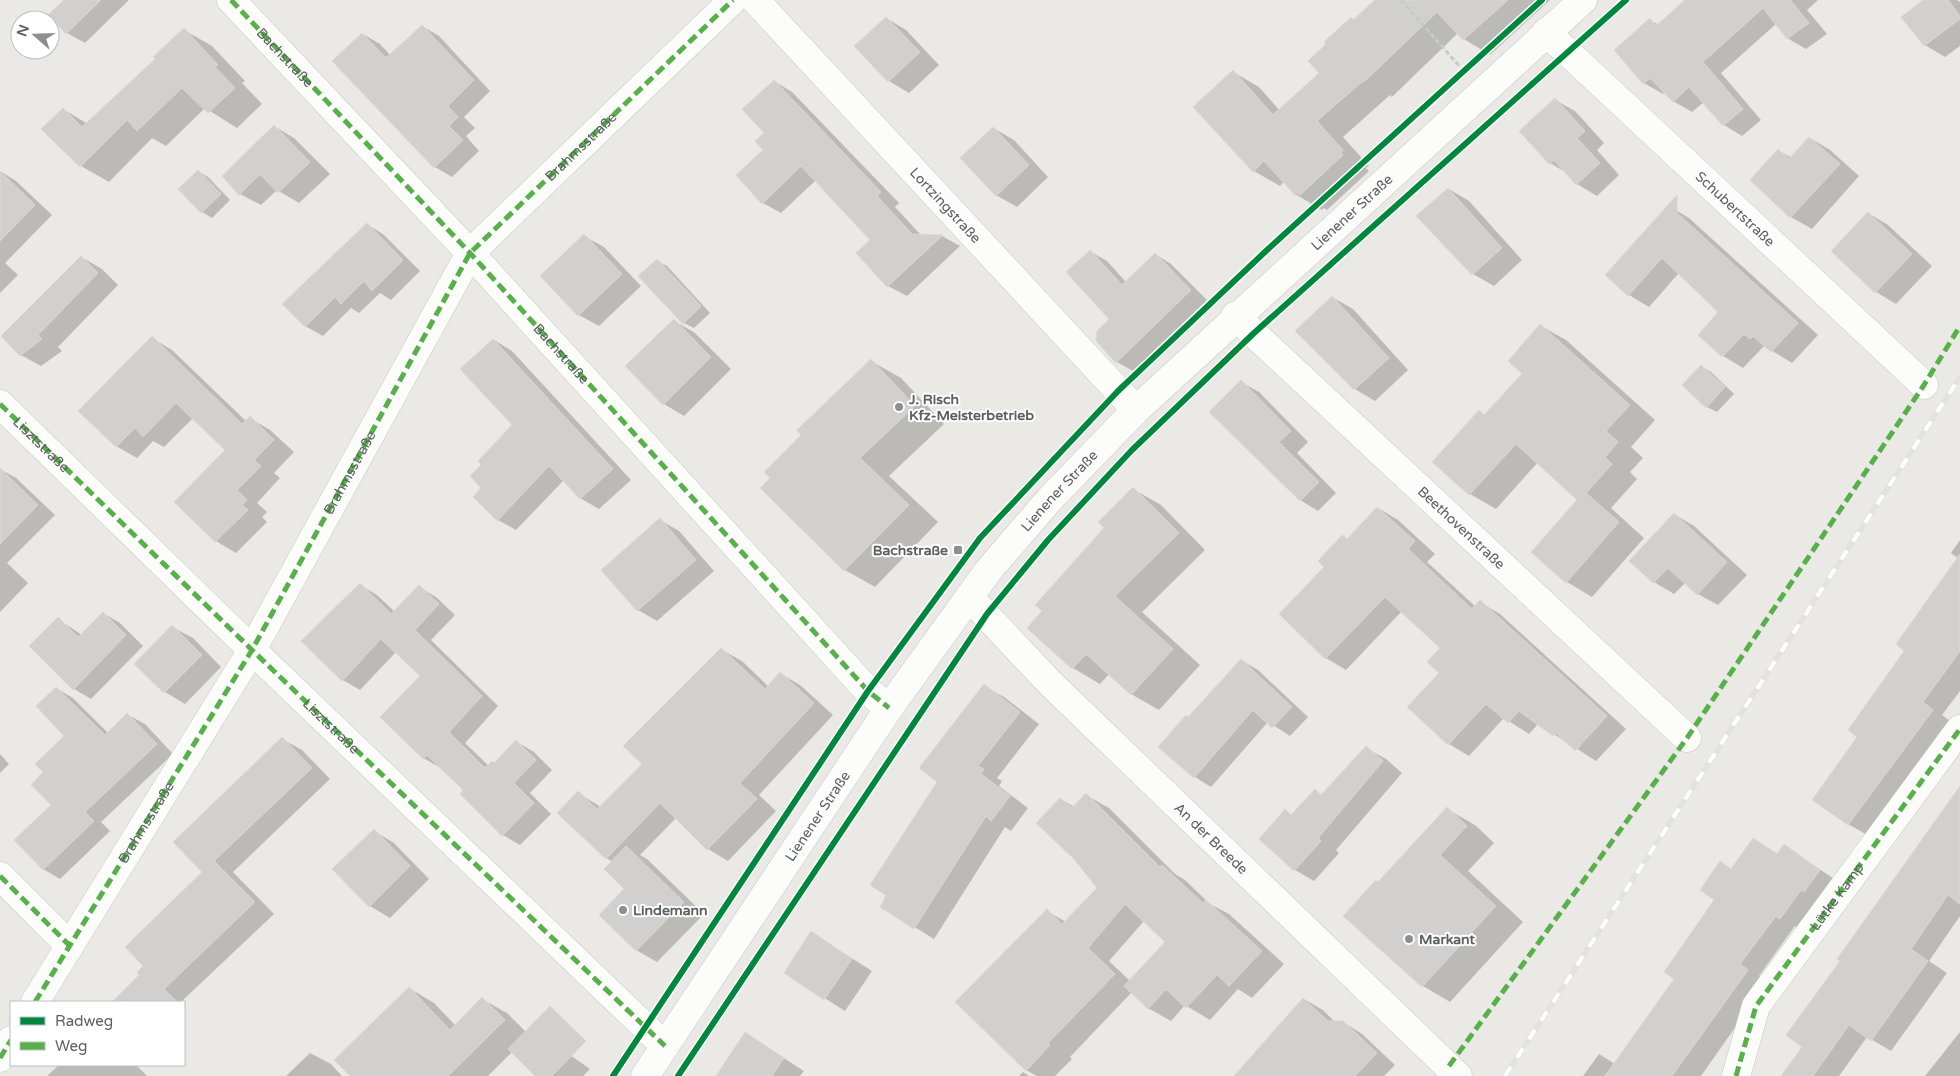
<svg xmlns="http://www.w3.org/2000/svg" width="1960" height="1076" font-family="'Varela Round',sans-serif">
	<rect width="100%" height="100%" fill="#ebe9e5"/>
	<!-- shadow -->
	<g fill="#0003" fill-rule="evenodd">
		<polygon points="65,0 129,0 85,43 67,33"/>
		<polygon points="1380,0 1550,0 1490,55 1464,39 1458,33 1392,97 1390,95 1343,137 1369,166 1366,168 1369,171 1327,210 1324,208 1322,210 1295,194 1284,182 1280,186 1254,171 1233,72 1259,87 1280,111 1321,73 1351,18 1354,20"/>
		<polygon points="1687,0 1818,0 1807,10 1827,34 1806,49 1787,38 1776,24 1721,73 1761,120 1742,136 1724,125 1704,102 1692,112 1673,101 1665,92 1663,94 1644,83 1615,50 1650,20 1659,25"/>
		<polygon points="1925,0 1957,0 1960,2 1960,46 1945,57 1925,45"/>
		<polygon points="886,18 906,30 939,65 909,93 889,81"/>
		<polygon points="422,26 439,36 490,91 464,117 475,128 466,136 479,151 452,177 435,167 363,34 380,44 391,56"/>
		<polygon points="184,30 212,46 245,81 242,83 262,104 237,128 205,108 166,146 152,138 109,182 81,166 43,129 63,109 88,124 157,59"/>
		<polygon points="774,81 792,92 899,203 895,207 921,235 942,236 960,246 907,296 888,286 872,240 816,180 781,213 763,203 766,133"/>
		<polygon points="1555,100 1575,111 1604,143 1597,150 1619,175 1597,196 1577,184 1567,173 1550,163 1521,131"/>
		<polygon points="274,126 294,138 330,174 299,203 277,190 261,205 240,194"/>
		<polygon points="993,128 1014,140 1048,177 1017,207 996,195"/>
		<polygon points="1810,138 1830,150 1859,176 1812,229 1791,217 1751,180 1779,151 1792,158"/>
		<polygon points="0,171 16,181 52,215 5,263 18,275 0,293"/>
		<polygon points="198,171 208,177 230,200 212,218 202,212"/>
		<polygon points="1449,189 1469,201 1522,260 1494,286 1473,274 1418,216"/>
		<polygon points="1669,206 1689,218 1818,335 1792,363 1764,346 1743,368 1723,356 1720,312 1679,273 1649,307 1629,295"/>
		<polygon points="1868,213 1888,225 1932,266 1896,304 1876,292 1832,251"/>
		<polygon points="367,224 384,235 420,271 391,300 380,293 359,313 351,308 323,336 305,326"/>
		<polygon points="584,236 604,247 641,286 599,326 579,315"/>
		<polygon points="1091,252 1107,261 1126,282 1155,254 1171,264 1207,300 1133,371 1117,362 1111,319"/>
		<polygon points="81,257 102,269 118,285 58,347 62,351 41,366 21,355"/>
		<polygon points="657,261 667,266 710,313 694,328 684,323"/>
		<polygon points="1332,297 1353,309 1408,370 1375,401 1355,389 1297,331"/>
		<polygon points="675,321 695,333 731,369 684,416 664,404 627,366"/>
		<polygon points="1541,326 1566,340 1655,420 1631,447 1643,458 1630,472 1637,479 1611,508 1644,538 1592,597 1567,582 1579,500 1538,462 1496,509 1470,494 1479,412 1486,416 1524,373"/>
		<polygon points="152,338 172,350 247,422 250,418 270,430 294,452 274,473 280,478 257,503 267,512 262,517 267,522 236,553 216,541 175,502 227,450 193,418 164,447 153,441 137,458 116,446"/>
		<polygon points="494,340 512,351 631,480 599,509 580,498 564,480 516,530 498,520 483,488 514,425"/>
		<polygon points="871,361 901,378 944,424 889,476 938,522 875,587 845,570 771,478"/>
		<polygon points="1701,366 1711,372 1734,394 1717,412 1707,407"/>
		<polygon points="1241,382 1259,392 1308,442 1297,453 1336,493 1318,511 1300,500"/>
		<polygon points="0,469 16,478 55,515 7,563 28,583 0,612"/>
		<polygon points="1133,489 1161,505 1205,550 1142,612 1200,665 1159,710 1131,694 1109,674 1100,684 1073,668 1029,628"/>
		<polygon points="1378,508 1398,520 1435,554 1427,562 1476,607 1480,602 1500,614 1626,729 1596,761 1538,724 1529,734 1504,718 1469,756 1449,744 1409,707 1441,673 1442,647 1402,611 1346,670 1326,658 1326,567 1343,536 1349,540"/>
		<polygon points="1674,514 1694,526 1747,575 1718,605 1698,594 1686,582 1674,594 1654,582 1631,561"/>
		<polygon points="660,520 679,531 714,571 657,621 638,610"/>
		<polygon points="1960,540 1960,691 1942,715 1953,723 1869,836 1848,824 1859,737 1958,558 1951,553"/>
		<polygon points="360,585 377,595 395,612 419,587 436,597 455,615 431,640 498,706 465,743 489,766 495,764 517,742 534,752 552,770 530,793 551,814 520,845 503,835 465,790 441,768 423,758 421,676 396,652 360,690 343,680"/>
		<polygon points="103,613 120,623 143,646 91,699 74,689 31,646 58,619 82,635"/>
		<polygon points="172,627 193,638 221,667 185,704 165,692 136,664"/>
		<polygon points="722,650 742,661 769,687 781,674 800,685 833,715 759,795 776,811 728,861 708,849 676,818 640,855 647,859 704,914 657,962 636,950 626,889 613,862 606,858 578,793 601,807 643,764"/>
		<polygon points="1241,660 1258,670 1308,717 1290,736 1268,722 1211,787 1195,777 1189,718"/>
		<polygon points="984,686 1004,697 1039,724 997,778 1002,781 999,786 1028,808 1011,831 1005,827 934,939 881,906"/>
		<polygon points="56,688 73,698 108,733 128,715 145,724 173,754 101,822 110,831 60,879 43,869 52,805 45,772 66,736"/>
		<polygon points="282,739 302,750 330,779 233,872 274,914 182,1001 186,1004 184,1007 184,1002 113,1002 141,975"/>
		<polygon points="1366,748 1386,759 1402,773 1336,850 1339,853 1314,881 1295,870 1261,839 1285,811 1293,815 1315,791 1323,795"/>
		<polygon points="0,754 9,764 0,773"/>
		<polygon points="1960,789 1960,916 1929,961 1947,973 1891,1051 1867,1037 1839,1076 1783,1076 1804,1047 1842,961"/>
		<path d="M1086,795L1109,808L1175,874L1185,880L1210,904L1229,914L1284,964L1252,998L1238,989L1210,1020L1185,1005L1171,1021L1148,1008L1132,992L1070,1057L1072,1059L1055,1076H1037L1026,1070L1047,911L1066,922L1099,889L1061,799L1074,807ZM1144,921L1167,942L1130,981L1109,961Z"/>
		<polygon points="1447,809 1475,825 1494,843 1468,871 1523,922 1450,1002 1423,986 1379,884"/>
		<polygon points="374,831 394,843 429,879 390,918 370,906"/>
		<polygon points="1753,839 1778,854 1784,846 1839,882 1800,929 1795,926 1759,976 1767,982 1701,1076 1583,1076 1599,1054 1615,1064 1676,978 1716,900"/>
		<polygon points="812,933 872,971 845,1011 785,973"/>
		<polygon points="409,988 434,1003 456,1026 482,999 507,1013 526,1032 550,1041 590,1069 583,1076 536,1076 512,1052 488,1076 351,1076"/>
		<polygon points="1304,999 1323,1010 1335,1022 1343,1022 1362,1034 1395,1065 1384,1076 1238,1076"/>
		<polygon points="1960,1032 1960,1076 1925,1076"/>
		<polygon points="765,1046 804,1071 800,1076 717,1076"/>
		<polygon points="310,1053 331,1064 342,1076 286,1076"/>
		<polygon points="59,1065 136,1065 147,1076 47,1076"/>
		<polygon points="1023,1072 1029,1076 1019,1076"/>
	</g>
	<!-- building -->
	<g fill="#d1d0ce" stroke="#dad8d4">
		<polygon points="64,0 101,0 66,34 48,15"/>
		<polygon points="1375,0 1508,0 1463,40 1437,12 1364,82 1363,81 1317,121 1343,150 1341,153 1343,155 1300,195 1297,193 1295,195 1264,161 1253,172 1193,107 1233,70 1273,115 1319,73 1308,61 1326,44 1324,42 1351,17 1353,20"/>
		<polygon points="1685,0 1790,0 1809,23 1787,39 1763,8 1703,62 1743,109 1723,126 1689,87 1673,102 1650,78 1643,84 1614,50 1650,18 1656,26"/>
		<polygon points="1923,0 1948,0 1960,16 1960,19 1924,46 1901,17"/>
		<polygon points="886,17 920,52 888,82 854,46"/>
		<polygon points="422,25 474,80 448,106 458,117 449,126 463,140 434,168 332,61 362,33 386,58"/>
		<polygon points="184,28 218,65 215,67 235,88 208,113 182,88 137,131 127,120 80,167 41,129 63,108 82,127 155,59 153,57"/>
		<polygon points="774,80 881,192 877,196 912,234 943,235 887,287 856,253 870,240 801,166 762,204 736,175 763,150 755,141 764,133 742,109"/>
		<polygon points="1555,98 1585,131 1577,138 1600,163 1576,185 1554,160 1549,164 1519,131"/>
		<polygon points="274,125 310,162 278,193 260,174 239,195 222,176"/>
		<polygon points="993,127 1029,165 996,196 960,158"/>
		<polygon points="1809,137 1840,164 1790,218 1750,180 1778,149 1789,159"/>
		<polygon points="198,170 221,194 201,213 178,189"/>
		<polygon points="0,171 35,205 0,241"/>
		<polygon points="1448,188 1502,248 1472,275 1416,216"/>
		<polygon points="1677,195 1677,213 1798,323 1771,352 1753,336 1750,339 1744,334 1722,357 1698,335 1718,312 1662,258 1628,296 1605,275"/>
		<polygon points="1868,212 1912,254 1875,293 1831,251"/>
		<polygon points="367,223 403,260 372,291 364,281 341,304 335,297 305,327 282,304"/>
		<polygon points="584,234 622,274 578,316 540,276"/>
		<polygon points="1090,250 1122,285 1155,253 1191,290 1116,363 1096,341 1097,331 1109,319 1066,272"/>
		<polygon points="81,256 98,273 38,335 42,339 20,356 1,336"/>
		<polygon points="657,259 701,306 683,324 638,276"/>
		<polygon points="1332,296 1389,358 1354,390 1295,331"/>
		<polygon points="674,319 711,357 663,405 625,366"/>
		<polygon points="1540,324 1630,405 1606,431 1618,442 1605,457 1612,464 1586,493 1619,522 1566,583 1531,552 1577,500 1516,444 1469,495 1432,462 1479,410 1484,415 1522,374 1508,361"/>
		<polygon points="152,336 242,424 250,416 274,440 254,460 261,466 237,490 247,500 242,505 248,510 215,542 174,502 225,450 176,403 143,437 135,428 116,447 78,411"/>
		<polygon points="493,339 613,469 580,499 549,466 497,521 473,497 481,488 470,476 481,465 478,461 512,425 460,369"/>
		<polygon points="871,359 915,406 860,458 909,505 844,571 760,488 770,478 764,472 801,435 797,430"/>
		<polygon points="1701,365 1725,387 1706,408 1682,385"/>
		<polygon points="1241,380 1291,431 1279,442 1319,482 1300,501 1209,412"/>
		<polygon points="0,468 38,505 0,544"/>
		<polygon points="1133,487 1179,533 1115,596 1173,649 1131,695 1086,654 1072,669 1027,628 1042,611 1035,605 1104,528 1098,522"/>
		<polygon points="1377,507 1415,541 1408,549 1472,609 1480,600 1607,716 1575,751 1556,733 1553,736 1519,711 1508,723 1486,704 1448,745 1407,707 1439,673 1427,662 1440,648 1385,597 1325,659 1279,614 1324,567 1318,561 1342,535 1347,539"/>
		<polygon points="1674,513 1727,562 1697,595 1668,568 1653,583 1629,561"/>
		<polygon points="660,518 696,560 637,611 601,570"/>
		<polygon points="1960,554 1960,651 1923,702 1933,710 1848,825 1812,800 1857,737 1848,730 1904,651 1896,644"/>
		<polygon points="360,583 391,614 419,585 439,604 415,630 482,696 449,732 485,768 492,761 494,763 516,740 536,760 514,783 534,803 502,836 460,794 463,790 427,755 423,759 380,717 420,676 381,639 342,681 301,641"/>
		<polygon points="103,612 126,635 73,690 29,646 58,617 78,637"/>
		<polygon points="172,625 202,655 164,693 134,664"/>
		<polygon points="721,648 765,689 780,672 814,703 740,783 757,799 707,850 660,803 606,859 557,813 578,791 597,809 642,764 623,746"/>
		<polygon points="1241,659 1292,707 1272,728 1253,710 1194,778 1158,747 1186,715 1188,717"/>
		<polygon points="984,684 1020,712 978,766 984,769 981,774 1010,796 991,821 986,816 914,929 880,907 887,896 870,885 937,782 919,768"/>
		<polygon points="56,687 105,735 127,713 157,744 85,812 94,821 43,870 14,840 51,805 31,785 43,772 35,764 64,736 36,706"/>
		<polygon points="282,737 312,768 214,861 255,902 164,989 177,1002 112,1002 139,975 137,972 143,966 125,947 202,872 173,842"/>
		<polygon points="1366,746 1383,761 1318,838 1321,841 1294,871 1259,839 1285,809 1291,815 1315,789 1321,795"/>
		<polygon points="1960,786 1960,904 1948,895 1911,949 1928,961 1871,1041 1849,1025 1813,1076 1781,1076 1802,1047 1786,1035 1840,961 1837,959"/>
		<polygon points="1086,793 1160,867 1162,865 1203,903 1206,900 1262,951 1229,986 1217,975 1186,1008 1166,989 1148,1009 1124,986 1165,942 1125,904 1088,948 1115,974 1048,1043 1050,1045 1026,1071 955,1002 1047,909 1062,924 1097,888 1074,859 1036,823 1060,798 1072,808"/>
		<polygon points="1447,807 1467,826 1440,855 1496,906 1422,987 1343,916 1376,880 1378,882"/>
		<polygon points="374,829 410,866 369,907 332,869"/>
		<polygon points="1753,838 1777,854 1784,844 1820,870 1804,892 1801,890 1780,919 1776,916 1740,964 1748,970 1672,1076 1605,1076 1674,979 1664,972 1714,900 1700,890 1720,861 1731,869"/>
		<polygon points="626,846 684,902 636,951 599,915 624,889 604,869"/>
		<polygon points="811,931 852,959 824,1000 784,973"/>
		<polygon points="409,987 450,1030 482,997 505,1020 448,1076 350,1076 334,1060"/>
		<polygon points="1303,998 1328,1021 1343,1021 1377,1053 1355,1076 1234,1076"/>
		<polygon points="550,1006 586,1041 552,1076 535,1076 508,1049"/>
		<polygon points="745,1032 784,1058 772,1076 716,1076"/>
	</g>
	<g fill="none" stroke-linecap="round" stroke-linejoin="round">
		<!-- street casing -->
		<g stroke="#c7c8c7" stroke-width="29">
			<g id="street">
				<path id="s1" d="M231,0L470,253L868,691L889,708"/>
				<path id="s2" d="M755,0L1136,410"/>
				<path id="s3" d="M1546,32L1924,385"/>
				<path id="s4" d="M1235,316L1687,738"/>
				<path id="s5" d="M0,404L252,650L665,1046"/>
				<path id="s6" d="M969,597L1050,683L1458,1076"/>
				<polyline points="0,876 70,946"/>
				<polyline points="35,1002 252,650 470,253 733,0"/>
				<polyline points="0,1058 11,1040"/>
				<path id="s7" d="M1736,1076L1756,1006L1960,729"/>
			</g>
		</g>
		<!-- secondary casing -->
		<g stroke="#c7c8c7" stroke-width="29">
			<g id="secondary">
				<path id="s8" d="M645,1076L889,708L988,571L1049,500L1136,410L1583,0"/>
			</g>
		</g>
		<!-- path -->
		<polyline stroke="#c6cbc8" stroke-width="3" stroke-dasharray="5 2.5" stroke-linecap="butt" points="1401,0 1462,69"/>
		<!-- street -->
		<use href="#street" stroke="#fcfcfb" stroke-width="28"/>
		<!-- secondary -->
		<use href="#secondary" stroke="#fcfcfb" stroke-width="28"/>
		<!-- rail casing -->
		<g stroke="#e2e2e2" stroke-width="5.5">
			<polyline id="rail" points="1505,1076 1960,377"/>
		</g>
		<!-- rail -->
		<use href="#rail" stroke="#fff" stroke-width="4" stroke-dasharray="11" stroke-linecap="butt"/>
		<!-- quiet -->
		<g stroke="#58b04a" stroke-width="5" stroke-dasharray="10 5" stroke-linecap="butt">
			<polyline points="231,0 470,253 868,691 889,708"/>
			<polyline points="0,404 252,650 665,1046"/>
			<polyline points="0,876 70,946"/>
			<path id="s9" d="M35,1002L252,650L470,253L733,0"/>
			<polyline points="0,1058 11,1040"/>
			<polyline points="1449,1066 1687,738 1924,385 1960,326"/>
			<polyline points="1736,1076 1756,1006 1960,729"/>
		</g>
		<!-- cycleway casing -->
		<g stroke="#fff" stroke-width="9">
			<g id="cycleway">
				<polyline points="613,1076 868,691 980,538 1118,391 1267,250 1542,0"/>
				<polyline points="678,1076 987,614 1048,540 1132,450 1254,333 1626,0"/>
			</g>
		</g>
		<!-- cycleway -->
		<use href="#cycleway" stroke="#00873e" stroke-width="6"/>
	</g>
	<!-- markers -->
	<g fill="#8d9090" stroke="#fff" stroke-width="2">
		<circle cx="899" cy="407" r="5"/>
		<rect x="953" y="545" width="10" height="10" rx="2.5"/>
		<circle cx="623" cy="910" r="5"/>
		<circle cx="1409" cy="939" r="5"/>
	</g>
	<g text-anchor="middle" stroke-width="4" stroke-linejoin="round" paint-order="stroke">
		<!-- street labels -->
		<g font-size="14" fill="#5b6063" stroke="#fff">
			<text dy="5" stroke="none"><textPath href="#s1" startOffset="79">Bachstraße</textPath></text>
			<text dy="5" stroke="none"><textPath href="#s9" startOffset="1020">Brahmsstraße</textPath></text>
			<text dy="5" stroke="none"><textPath href="#s2" startOffset="280">Lortzingstraße</textPath></text>
			<text dy="5" stroke="none"><textPath href="#s3" startOffset="259">Schubertstraße</textPath></text>
			<text dy="5" stroke="none"><textPath href="#s8" startOffset="1122">Lienener Straße</textPath></text>
			<text dy="5" stroke="none"><textPath href="#s1" startOffset="484">Bachstraße</textPath></text>
			<text dy="5" stroke="none"><textPath href="#s5" startOffset="58">Lisztstraße</textPath></text>
			<text dy="5" stroke="none"><textPath href="#s9" startOffset="616">Brahmsstraße</textPath></text>
			<text dy="5" stroke="none"><textPath href="#s8" startOffset="718">Lienener Straße</textPath></text>
			<text dy="5" stroke="none"><textPath href="#s4" startOffset="310">Beethovenstraße</textPath></text>
			<text dy="5" stroke="none"><textPath href="#s5" startOffset="462">Lisztstraße</textPath></text>
			<text dy="5" stroke="none"><textPath href="#s8" startOffset="312">Lienener Straße</textPath></text>
			<text dy="5" stroke="none"><textPath href="#s9" startOffset="211">Brahmsstraße</textPath></text>
			<text dy="5" stroke="none"><textPath href="#s6" startOffset="342">An der Breede</textPath></text>
			<text dy="5" stroke="none"><textPath href="#s7" startOffset="209">Lütke Kamp</textPath></text>
		</g>
		<!-- poi labels -->
		<g font-size="14" font-weight="bold" fill="#5b6063" stroke="#fff" text-anchor="start">
			<text x="909" y="404">J. Risch<tspan x="909" dy="16">Kfz-Meisterbetrieb</tspan></text>
			<text x="948" y="555" text-anchor="end">Bachstraße</text>
			<text x="633" y="915">Lindemann</text>
			<text x="1419" y="944">Markant</text>
		</g>
	</g>
	<!-- legend -->
	<rect x="10" y="1001" width="175" height="65" fill="#ffffff" stroke="#bdbfc1"/>
	<rect x="20" y="1017" width="25" height="8" fill="#00873e" stroke="#bdbfc1"/>
	<text x="55" y="1026" font-size="15" fill="#5b6063">Radweg</text>
	<rect x="20" y="1042" width="25" height="8" fill="#58b04a" stroke="#bdbfc1"/>
	<text x="55" y="1051" font-size="15" fill="#5b6063">Weg</text>
	<!-- north arrow -->
	<g transform="translate(35 35) rotate(290)"><circle r="24" fill="#ffffff" stroke="#bdbfc1"/>
	<path d="M0-4L9 19L0 12L-9 19Z" fill="#8d9090"/>
	<text y="-8" font-size="14" font-weight="bold" text-anchor="middle" fill="#5b6063">N</text>
	</g>
</svg>
